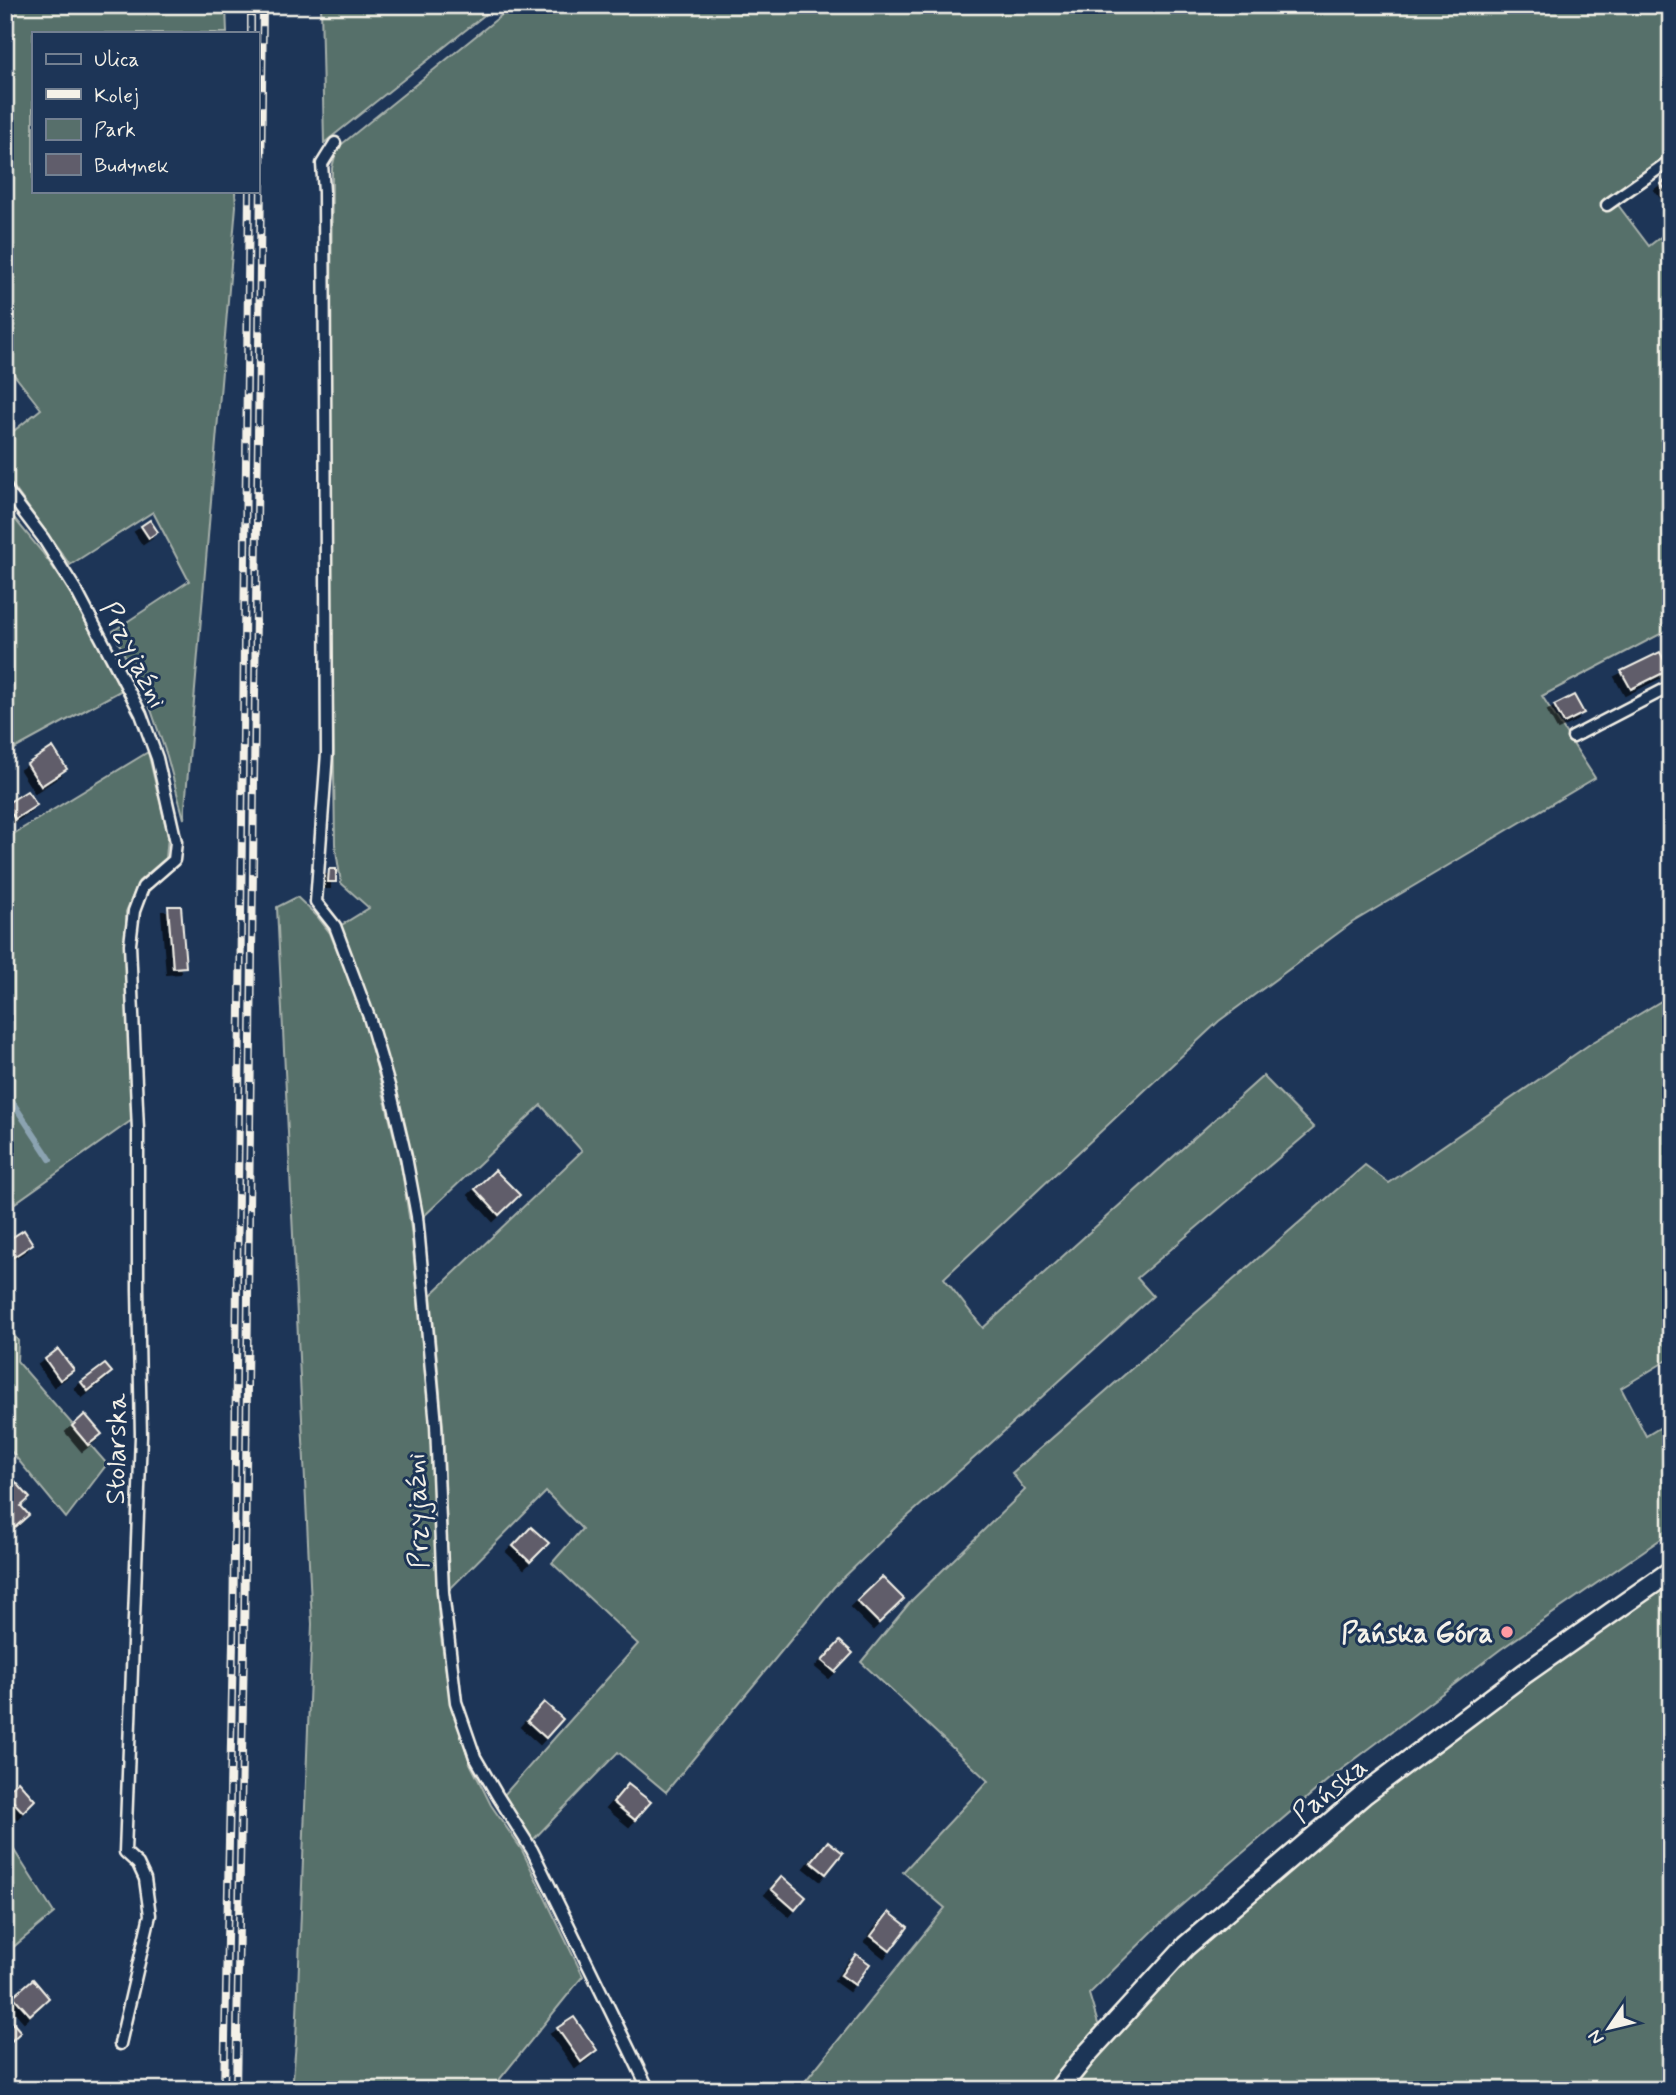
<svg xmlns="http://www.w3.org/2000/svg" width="1676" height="2095" font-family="Mynerve,sans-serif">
	<defs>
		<filter id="shadow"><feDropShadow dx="-6" dy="6" stdDeviation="0" flood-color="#0009"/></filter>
	</defs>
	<rect width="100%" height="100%" fill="#1d3557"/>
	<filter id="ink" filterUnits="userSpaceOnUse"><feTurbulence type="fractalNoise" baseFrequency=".0143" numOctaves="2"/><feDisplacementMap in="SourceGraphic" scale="14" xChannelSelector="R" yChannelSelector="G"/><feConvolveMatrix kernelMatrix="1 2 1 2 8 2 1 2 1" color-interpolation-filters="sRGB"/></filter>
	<g filter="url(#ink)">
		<!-- green -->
		<g fill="#576f6b" stroke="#a6b0aa" stroke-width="2">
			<polygon points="13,5 226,5 227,33 33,33 33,191 235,191 236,206 184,819 167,756 151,710 113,631 189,581 153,512 70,565 5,475 5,438 41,409 5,363 5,9"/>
			<polygon points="321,5 497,5 324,143"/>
			<path d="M514,5H1671V155L1612,197L1649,246L1671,229V641L1664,632L1542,696L1595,778L1353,922L1219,1021L944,1278L983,1328L1263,1076L1314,1128L1137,1278L1153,1296L990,1444L899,1524L834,1587L666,1792L618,1752L532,1841L503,1796L638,1644L552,1563L582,1529L546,1492L449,1590L443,1426L431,1295L582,1151L541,1105L423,1217C410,1148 395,1079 373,1012C363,983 351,955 340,926L369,908L341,883L335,844L330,483L332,168L337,148Z"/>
			<polygon points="10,513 42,552 72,594 122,690 5,754 5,516"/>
			<polygon points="148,752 168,836 166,858 139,881 126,912 132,1120 5,1210 5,839"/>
			<polygon points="297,897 317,916 330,933 365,1020 401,1165 411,1229 430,1426 439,1624 451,1704 470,1763 491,1805 522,1850 583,1976 491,2090 292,2090 296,2042 312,1624 277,907"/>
			<polygon points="1671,995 1671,1358 1621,1388 1646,1436 1671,1421 1671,1532 1501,1649 1329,1779 1162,1922 1089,1994 1099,2027 1109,2044 1196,1949 1363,1806 1529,1683 1671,1581 1671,2090 798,2090 945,1908 903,1872 988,1781 861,1662 912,1600 1025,1490 1012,1473 1365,1165 1389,1183 1590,1044"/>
			<polygon points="5,1321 18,1341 17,1361 107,1464 66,1518 5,1444"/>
			<polygon points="5,1836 54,1913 5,1954"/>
		</g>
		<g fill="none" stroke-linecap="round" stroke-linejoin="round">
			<!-- stream -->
			<polyline stroke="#8ba3b1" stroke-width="6" points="5,1091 50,1159"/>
		</g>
		<!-- building -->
		<g fill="#605d6b" stroke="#f4f1e8" stroke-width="2" filter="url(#shadow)">
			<polygon points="1671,176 1671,197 1661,184"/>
			<polygon points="150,520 158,532 149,538 141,526"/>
			<polygon points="1660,652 1669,670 1631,689 1621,671"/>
			<polygon points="1574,695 1584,713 1564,723 1554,705"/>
			<polygon points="53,747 67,769 41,786 27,764"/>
			<polygon points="27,791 37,805 15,819 6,804"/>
			<polygon points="329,869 336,869 336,882 328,882"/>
			<polygon points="168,906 181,906 186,967 173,968"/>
			<polygon points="495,1170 520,1195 499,1215 475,1189"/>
			<polygon points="24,1230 33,1244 12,1258 5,1248 5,1242"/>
			<polygon points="58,1349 74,1370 60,1380 45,1359"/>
			<polygon points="105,1364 112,1372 88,1391 81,1382"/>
			<polygon points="85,1414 102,1434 88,1445 72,1426"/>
			<polygon points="14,1480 30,1498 21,1506 29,1515 13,1529 5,1520 5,1488"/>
			<polygon points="531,1527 549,1543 530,1562 513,1546"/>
			<polygon points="882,1577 904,1599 879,1623 857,1601"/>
			<polygon points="840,1641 853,1653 835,1672 822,1661"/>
			<polygon points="544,1702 563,1719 546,1738 527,1721"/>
			<polygon points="18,1781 35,1800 23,1812 5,1793"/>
			<polygon points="628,1784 651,1802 635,1820 613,1802"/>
			<polygon points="828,1841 843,1853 826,1874 811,1862"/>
			<polygon points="782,1876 806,1897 795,1910 771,1889"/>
			<polygon points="889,1912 908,1927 890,1951 871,1936"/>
			<polygon points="856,1954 870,1964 855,1985 841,1975"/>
			<polygon points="33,1979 49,1998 30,2015 13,1996"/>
			<polygon points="574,2017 597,2050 581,2062 557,2028"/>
			<polygon points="13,2023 21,2032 5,2047 5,2030"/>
		</g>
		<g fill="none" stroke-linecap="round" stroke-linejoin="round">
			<!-- service casing -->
			<g stroke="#f4f1e8" stroke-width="15">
				<g id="service">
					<polyline points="335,143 322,164 324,192 327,753 316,902 335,926 369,1017 390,1089 406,1157 417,1216 436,1425 443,1592 456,1702 475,1757 497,1795 532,1850 649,2090"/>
					<polyline points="1607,205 1671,160"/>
					<polyline points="5,488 43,538 77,592 141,714 157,758 176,842 174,860 143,887 134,911 130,944 138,1130 138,1289 141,1436 125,1852 138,1864 145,1879 150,1915 120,2044"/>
					<polyline points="1573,737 1671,686"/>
				</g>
			</g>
			<!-- minor casing -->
			<g stroke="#f4f1e8" stroke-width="24">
				<polyline id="minor" points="1058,2090 1087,2054 1186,1946 1363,1795 1524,1674 1671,1571"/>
			</g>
			<!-- service -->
			<use href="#service" stroke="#1d3557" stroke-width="10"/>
			<!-- minor -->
			<use href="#minor" stroke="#1d3557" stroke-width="19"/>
			<!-- rail casing -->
			<g stroke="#f4f1e8" stroke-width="8">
				<g id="rail">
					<polyline points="251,33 251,5"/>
					<polyline points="224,2090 233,1642 249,191"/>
					<polyline points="236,2090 244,1644 263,5"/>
				</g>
			</g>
			<!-- rail -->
			<use href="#rail" stroke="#1d3557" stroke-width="5" stroke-dasharray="16" stroke-linecap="butt"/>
		</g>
	</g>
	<!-- markers -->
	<circle fill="#ff9aa2" stroke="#1d3557" stroke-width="2.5" cx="1507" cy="1632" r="7"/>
	<g text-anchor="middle" stroke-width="6" stroke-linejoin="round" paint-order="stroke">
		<!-- street labels -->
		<g font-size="28" fill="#f4f1e8" stroke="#1d3557">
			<text transform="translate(135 654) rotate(63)" y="10">Przyjaźni</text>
			<text transform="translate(115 1449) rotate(-89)" y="10">Stolarska</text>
			<text transform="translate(416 1511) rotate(-92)" y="10">Przyjaźni</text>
			<text transform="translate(1329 1789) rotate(-39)" y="10">Pańska</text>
		</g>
		<!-- poi labels -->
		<g font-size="28" font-weight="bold" fill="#f4f1e8" stroke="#1d3557" text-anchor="end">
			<text x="1493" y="1642">Pańska Góra</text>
		</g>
	</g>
	<!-- margin -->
	<rect width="1676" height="2095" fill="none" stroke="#1d3557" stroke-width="28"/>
	<rect x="14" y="14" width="1648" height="2067" fill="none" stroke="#f4f1e8" stroke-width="2.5" filter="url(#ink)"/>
	<!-- legend -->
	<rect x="32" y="32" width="228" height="161" fill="#1d3557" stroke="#738091" stroke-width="2"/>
	<rect x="46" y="54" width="35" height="10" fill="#1d3557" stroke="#738091" stroke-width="2"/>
	<text x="94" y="66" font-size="21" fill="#f4f1e8">Ulica</text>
	<rect x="46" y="89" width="35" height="10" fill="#f4f1e8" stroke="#738091" stroke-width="2"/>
	<text x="94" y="102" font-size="21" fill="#f4f1e8">Kolej</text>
	<rect x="46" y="119" width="35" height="21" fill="#576f6b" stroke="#738091" stroke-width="2"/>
	<text x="94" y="136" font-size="21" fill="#f4f1e8">Park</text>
	<rect x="46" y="154" width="35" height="21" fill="#605d6b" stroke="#738091" stroke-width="2"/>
	<text x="94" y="172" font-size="21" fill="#f4f1e8">Budynek</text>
	<!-- north arrow -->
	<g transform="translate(1609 2028) rotate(235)" stroke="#1d3557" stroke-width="5" paint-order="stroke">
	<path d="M0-5L12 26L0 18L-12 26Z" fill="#f4f1e8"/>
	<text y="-10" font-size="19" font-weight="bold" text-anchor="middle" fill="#f4f1e8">N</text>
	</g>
</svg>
